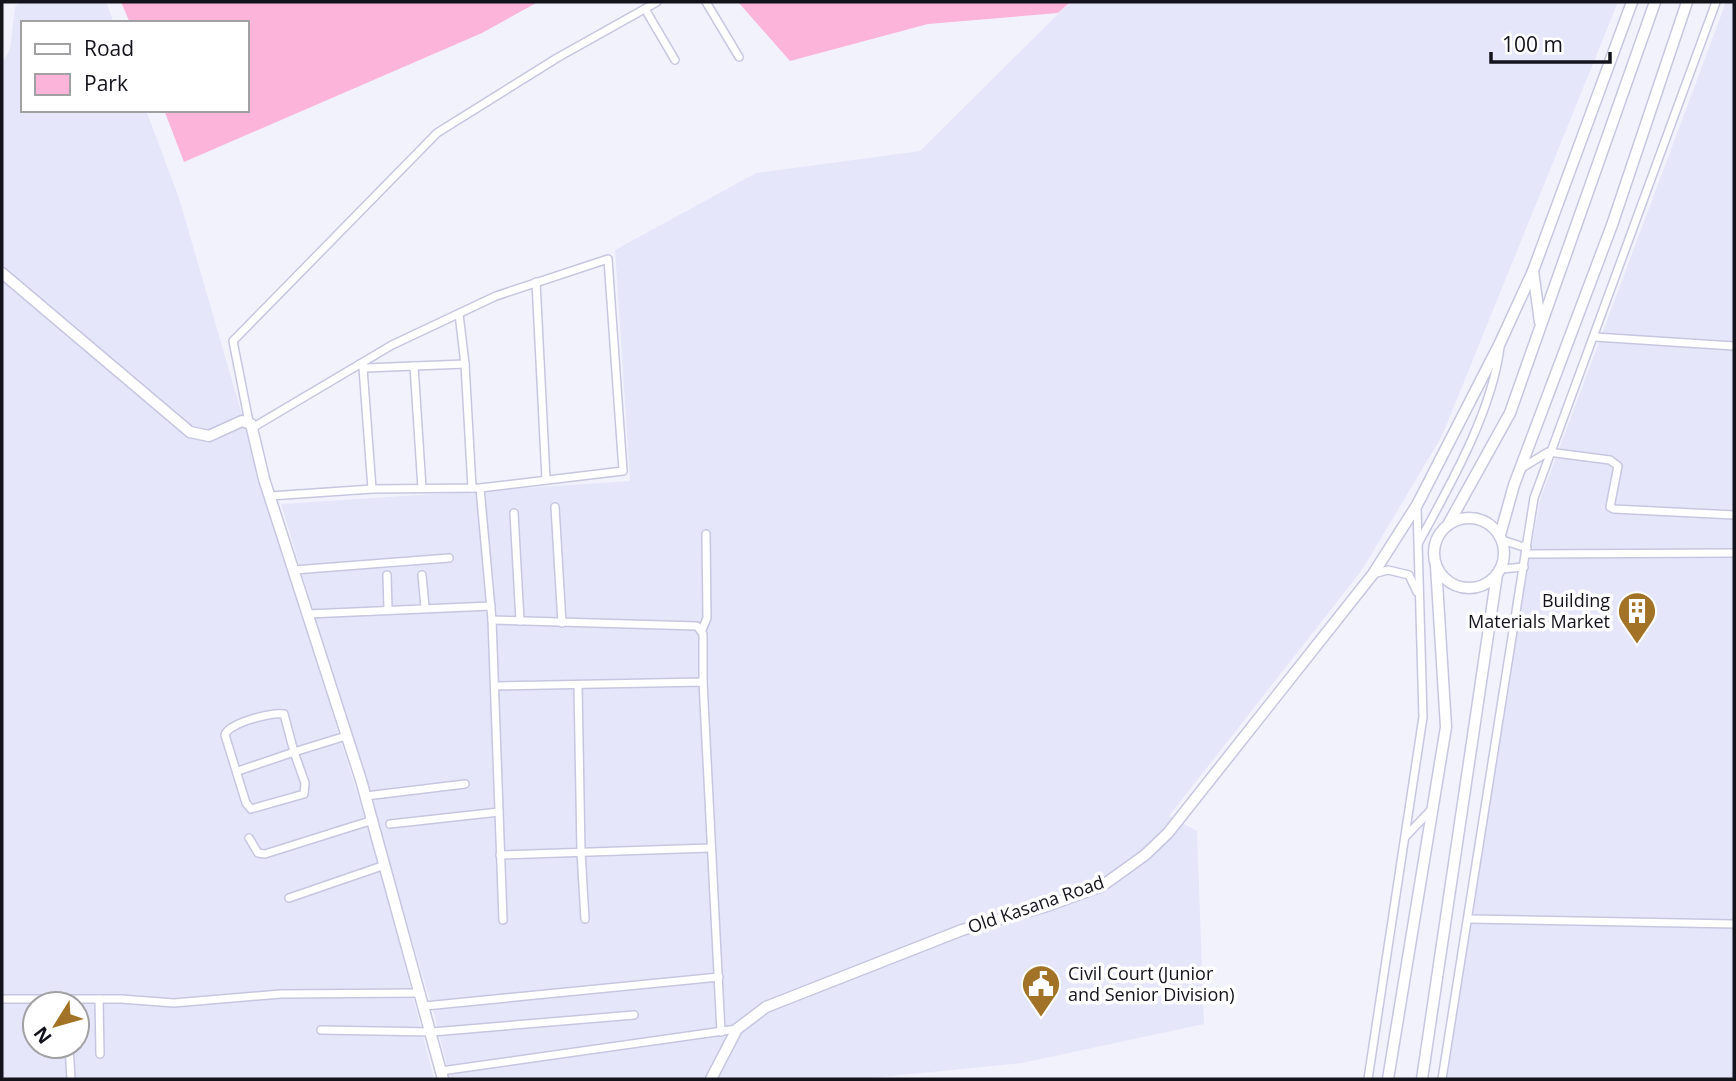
<svg xmlns="http://www.w3.org/2000/svg" width="1736" height="1081" font-family="'Open Sans',sans-serif">
	<rect width="100%" height="100%" fill="#f2f2fd"/>
	<!-- built -->
	<g fill="#e6e6fb" fill-rule="evenodd">
		<path d="M20,2H106L114,23H23V110H146L179,198L268,504L378,861L434,1079H2V63L10,50L15,7ZM35,1004H77V1046H35Z"/>
		<polygon points="1070,2 1618,2 1442,436 1362,570 1169,816 1197,831 1204,1024 1022,1063 861,1079 450,1079 435,1017 281,504 630,481 615,250 756,173 920,151"/>
		<polygon points="1726,2 1734,2 1734,1079 1442,1079 1480,834 1540,500"/>
	</g>
	<!-- green -->
	<g fill="#fcb4db">
		<polygon points="121,2 538,2 482,33 184,162 164,110 247,110 247,23 130,23"/>
		<polygon points="738,2 1070,2 1058,13 928,24 790,61"/>
	</g>
	<g fill="none" stroke-linecap="round" stroke-linejoin="round">
		<!-- street casing -->
		<g stroke="#c6c6e1" stroke-width="10">
			<g id="street">
				<polyline points="706,2 739,57"/>
				<polyline points="645,9 675,60"/>
				<polyline points="536,282 546,479"/>
				<polyline points="459,314 465,364 472,488"/>
				<polyline points="1595,337 1734,346"/>
				<polyline points="360,364 366,368 414,366 422,488"/>
				<polyline points="414,366 465,364"/>
				<polyline points="363,368 372,489"/>
				<polyline points="249,422 233,341 437,133 557,58 657,2"/>
				<polyline points="252,428 392,345 496,296 608,259 623,471 480,488 372,489 270,496"/>
				<polyline points="1520,469 1548,452 1610,460 1618,466 1610,507 1614,509 1734,515"/>
				<polyline points="480,488 492,620 503,920"/>
				<polyline points="555,507 562,623"/>
				<polyline points="514,513 520,621"/>
				<polyline points="1502,540 1527,548"/>
				<path d="M1419,542C1450,485 1492,412 1500,347"/>
				<polyline points="1526,554 1734,553"/>
				<polyline points="1501,569 1524,567"/>
				<polyline points="294,570 449,558"/>
				<polyline points="1373,574 1388,570 1409,575 1417,592"/>
				<polyline points="387,575 388,609"/>
				<polyline points="422,575 425,607"/>
				<polyline points="308,614 491,606"/>
				<polyline points="492,620 697,626 703,634 703,682"/>
				<polyline points="702,630 707,618 706,534"/>
				<polyline points="578,685 581,852 585,919"/>
				<polyline points="495,686 703,682 721,1032"/>
				<path d="M238,771L294,752L284,714C272,712 228,723 225,735L246,803L251,809L304,794L305,783L294,752L346,736"/>
				<polyline points="366,796 465,784"/>
				<polyline points="390,824 499,812"/>
				<polyline points="1405,837 1431,810"/>
				<polyline points="249,838 258,853 265,854 373,820"/>
				<polyline points="500,855 710,848"/>
				<polyline points="289,898 385,865"/>
				<polyline points="1468,919 1734,924"/>
				<polyline points="2,999 121,999 174,1003 281,994 421,993"/>
				<polyline points="99,999 100,1054"/>
				<polyline points="425,1006 719,977"/>
				<polyline points="321,1030 432,1032 634,1015"/>
				<polyline points="69,1046 71,1079"/>
				<polyline points="441,1071 737,1029"/>
				<polyline points="1368,1079 1423,717 1417,507"/>
				<polyline points="1442,1079 1534,498 1716,2"/>
			</g>
		</g>
		<!-- secondary casing -->
		<g stroke="#c6c6e1" stroke-width="13">
			<g id="secondary">
				<polyline points="1533,271 1540,322"/>
				<polyline points="2,273 190,432 209,436 242,421 251,424 264,479 361,780 443,1079"/>
				<circle cx="1469" cy="553" r="35"/>
				<polyline points="1449,523 1510,413 1655,2"/>
				<polyline points="1500,535 1514,485 1612,225 1687,2"/>
				<polyline points="711,1079 737,1029 766,1007 962,930 1047,906 1102,886 1145,855 1168,833 1373,574 1417,505 1500,343 1533,271 1632,2"/>
				<polyline points="1388,1079 1446,727 1436,566"/>
				<polyline points="1422,1079 1497,574"/>
			</g>
		</g>
		<!-- street -->
		<use href="#street" stroke="#fff" stroke-width="7"/>
		<!-- secondary -->
		<use href="#secondary" stroke="#fff" stroke-width="10"/>
	</g>
	<!-- icons -->
	<defs>
		<g id="building-pin" transform="scale(2.0125)"><path d="M0 17L-7.5 6A9.5 9.5 0 1 1 7.5 6Z" fill="#a27326" stroke="#fff"/><path d="M-4-6H4V6H1V3H-1V6H-4ZM-2.5-4.3h1.7v1.8h-1.7ZM.8-4.3h1.7v1.8H.8ZM-2.5-1h1.7V.8h-1.7ZM.8-1h1.7V.8H.8Z" fill="#fff"/></g>
		<g id="civic-pin" transform="scale(2.0125)"><path d="M0 17L-7.5 6A9.5 9.5 0 1 1 7.5 6Z" fill="#a27326" stroke="#fff"/><path d="M-.6-6.5H3V-4.5H.6V-3L4-1V1h2V6H-6V1h2V-1L-.6-3ZM-1.2 2.5V6h2.4V2.5Z" fill="#fff"/></g>
	</defs>
	<g fill-rule="evenodd">
		<use href="#building-pin" x="1637" y="611"/>
		<use href="#civic-pin" x="1041" y="984"/>
	</g>
	<g text-anchor="middle" stroke-width="7" stroke-linejoin="round" paint-order="stroke">
		<!-- poi labels -->
		<g font-size="18" fill="#13131c" stroke="#fff" text-anchor="end">
			<text x="1610" y="607">Building<tspan x="1610" dy="21">Materials Market</tspan></text>
			<text x="1068" y="980" text-anchor="start">Civil Court (Junior<tspan x="1068" dy="21">and Senior Division)</tspan></text>
		</g>
		<!-- street labels -->
		<g font-size="18" fill="#13131c" stroke="#fff">
			<text transform="translate(1036 905) rotate(-19)" y="6">Old Kasana Road</text>
		</g>
	</g>
	<!-- border -->
	<rect width="1736" height="1081" fill="none" stroke="#13131c" stroke-width="7"/>
	<!-- legend -->
	<rect x="21" y="21" width="228" height="91" fill="#ffffff" stroke="#a1a1a4" stroke-width="2"/>
	<rect x="35" y="44" width="35" height="10" fill="#ffffff" stroke="#a1a1a4" stroke-width="2"/>
	<text x="84" y="56" font-size="21" fill="#13131c">Road</text>
	<rect x="35" y="74" width="35" height="21" fill="#fcb4db" stroke="#a1a1a4" stroke-width="2"/>
	<text x="84" y="91" font-size="21" fill="#13131c">Park</text>
	<!-- north arrow -->
	<g transform="translate(56 1025) rotate(233)"><circle r="33" fill="#ffffff" stroke="#a1a1a4" stroke-width="2"/>
	<path d="M0-5L12 26L0 18L-12 26Z" fill="#a27326"/>
	<text y="-10" font-size="19" font-weight="bold" text-anchor="middle" fill="#13131c">N</text>
	</g>
	<!-- scale -->
	<path d="M1491 52v10h119v-10" fill="none" stroke="#13131c" stroke-width="3.5"/>
	<text x="1502" y="52" font-size="21" fill="#13131c" stroke="#ffffff" stroke-width="5" paint-order="stroke">100 m</text>
</svg>
